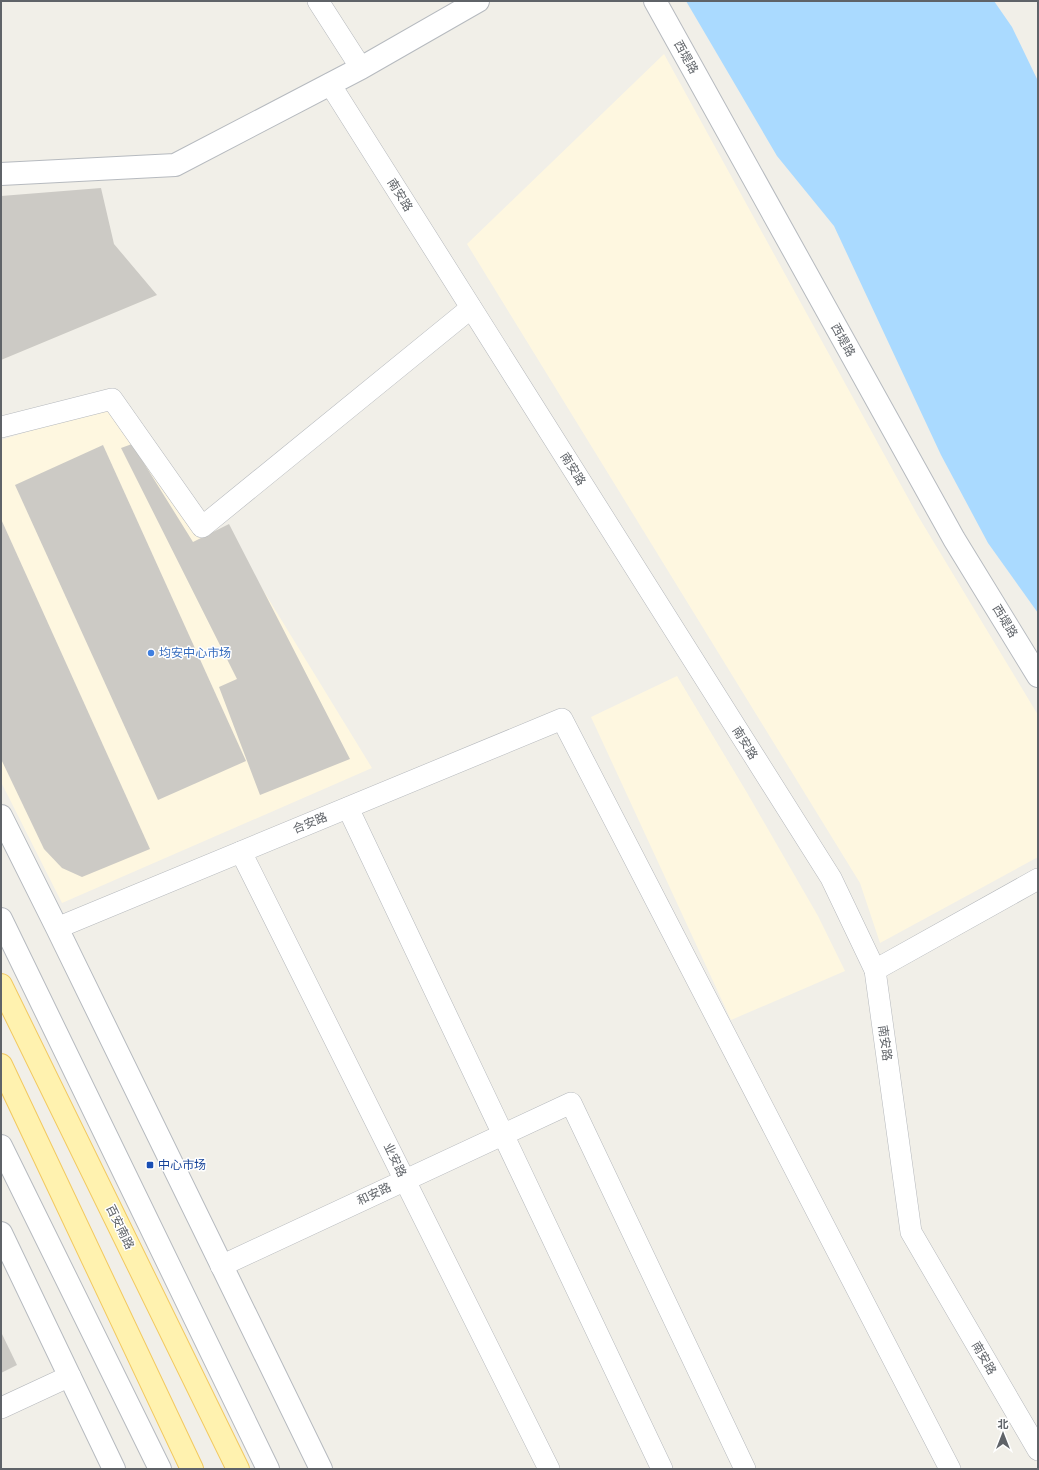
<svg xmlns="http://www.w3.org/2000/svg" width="1039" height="1470" font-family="'Fira Sans','Noto Sans SC',sans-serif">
	<rect width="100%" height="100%" fill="#f1efe8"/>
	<!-- commercial -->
	<g fill="#fef7e0">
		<polygon points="664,54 918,516 1038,715 1038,857 880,943 860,883 467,244"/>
		<polygon points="110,406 199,537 227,531 372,768 62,903 1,782 1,440"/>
		<polygon points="677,676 746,791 818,916 845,971 731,1020 591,717"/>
	</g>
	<!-- water -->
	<polygon fill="#aadaff" points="686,1 994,1 1012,27 1038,81 1038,613 988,543 941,455 834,226 777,156"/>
	<!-- building -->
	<g fill="#cccac5">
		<polygon points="101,188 114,244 157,295 1,360 1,196"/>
		<polygon points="132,444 193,542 229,524 350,759 260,795 219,687 237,679 121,448"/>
		<polygon points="103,445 246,761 158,800 15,485"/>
		<polygon points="1,519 150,849 82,877 62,868 44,849 1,759"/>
		<polygon points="1,1332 17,1365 1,1373"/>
	</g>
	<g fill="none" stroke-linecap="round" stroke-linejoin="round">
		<!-- street casing -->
		<g stroke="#b5b8bc" stroke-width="22">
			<g id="street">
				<polyline points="318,1 361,68"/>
				<polyline points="330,84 831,878 875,970 911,1232 1038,1450"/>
				<polyline points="1,427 112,399 202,527 471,308"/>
				<polyline points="348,808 662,1469"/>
				<polyline points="241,852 549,1469"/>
				<polyline points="57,928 562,719 950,1469"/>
				<polyline points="875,970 1038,879"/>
				<polyline points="221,1266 571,1103 745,1469"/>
				<polyline points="1,1408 70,1376"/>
			</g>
		</g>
		<!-- secondary casing -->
		<g stroke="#b6babf" stroke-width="24">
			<g id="secondary">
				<polyline points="655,1 954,539 1038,676"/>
				<polyline points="1,174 175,165 361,68 478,1"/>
				<polyline points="1,816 57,928 321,1469"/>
				<polyline points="1,919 268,1469"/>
				<polyline points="1,1146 160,1469"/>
				<polyline points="1,1233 114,1469"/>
			</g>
		</g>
		<!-- primary casing -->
		<g stroke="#f2c960" stroke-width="24">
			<g id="primary">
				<polyline points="1,985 238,1469"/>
				<polyline points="1,1065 192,1469"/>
			</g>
		</g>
		<!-- street -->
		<use href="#street" stroke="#fff" stroke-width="21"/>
		<!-- secondary -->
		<use href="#secondary" stroke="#fff" stroke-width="22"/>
		<!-- primary -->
		<use href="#primary" stroke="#fff2af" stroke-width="22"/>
	</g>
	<!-- markers -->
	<circle fill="#3f7fe0" stroke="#fff" stroke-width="1.5" cx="151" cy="653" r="4"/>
	<rect fill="#1a4fb4" stroke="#fff" stroke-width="1.5" x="146" y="1161" width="8" height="8" rx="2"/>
	<g text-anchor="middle" stroke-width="3" stroke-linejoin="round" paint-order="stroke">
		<!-- street labels -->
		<g font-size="12" fill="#5f6368" stroke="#fff">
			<text transform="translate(686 57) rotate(61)" y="4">西堤路</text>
			<text transform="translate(400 195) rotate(58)" y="4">南安路</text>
			<text transform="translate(843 340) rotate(61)" y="4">西堤路</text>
			<text transform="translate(573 469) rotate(58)" y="4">南安路</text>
			<text transform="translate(1005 621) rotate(59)" y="4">西堤路</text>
			<text transform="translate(745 743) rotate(58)" y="4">南安路</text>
			<text transform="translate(310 823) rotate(-22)" y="4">合安路</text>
			<text transform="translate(885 1043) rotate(82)" y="4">南安路</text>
			<text transform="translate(395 1160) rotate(64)" y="4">业安路</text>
			<text transform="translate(374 1194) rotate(-25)" y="4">和安路</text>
			<text transform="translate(120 1227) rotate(64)" y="4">百安南路</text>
			<text transform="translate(984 1358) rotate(60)" y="4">南安路</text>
		</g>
		<!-- shop labels -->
		<g font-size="12" fill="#366cbe" stroke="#fff" text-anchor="start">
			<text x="159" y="657">均安中心市场</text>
		</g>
		<!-- transit labels -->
		<g font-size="12" fill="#164399" stroke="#fff" text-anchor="start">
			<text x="158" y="1169">中心市场</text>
		</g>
	</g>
	<!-- border -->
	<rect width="1039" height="1470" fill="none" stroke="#5f6368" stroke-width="4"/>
	<!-- north arrow -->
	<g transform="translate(1003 1434)" stroke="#ffffff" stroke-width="3" paint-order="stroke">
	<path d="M0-3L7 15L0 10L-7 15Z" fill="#5f6368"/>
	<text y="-6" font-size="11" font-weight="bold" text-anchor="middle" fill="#5f6368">北</text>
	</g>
</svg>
